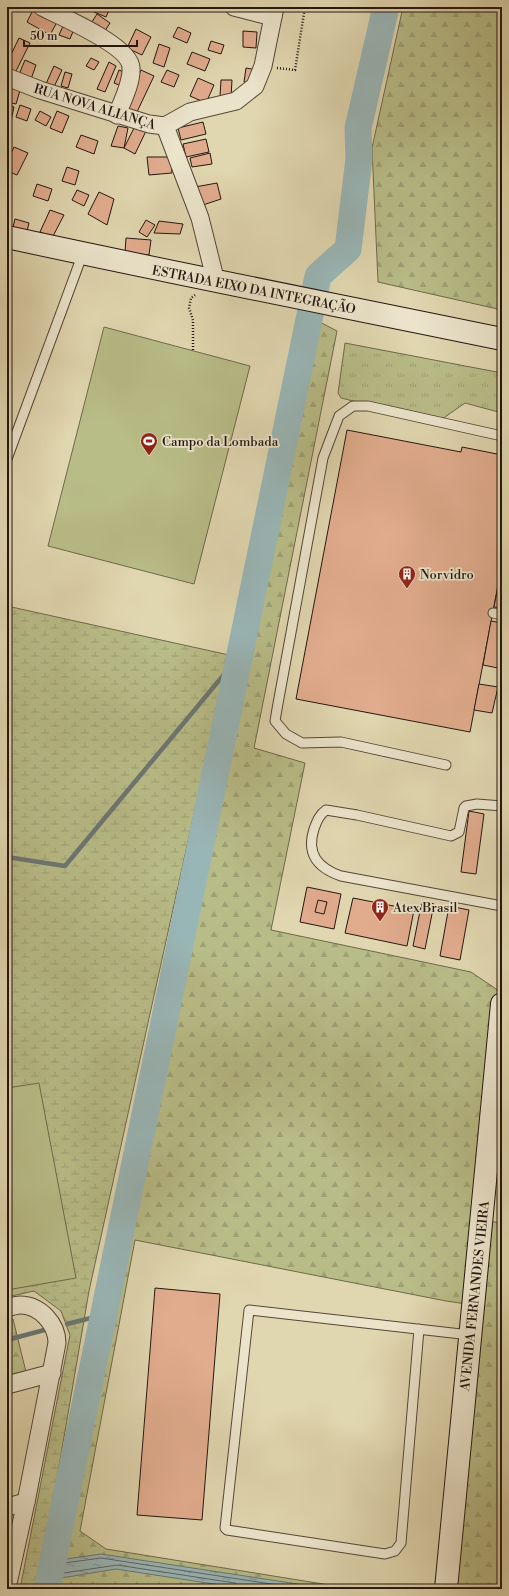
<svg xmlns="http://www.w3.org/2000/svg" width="509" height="1596" font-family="'Libre Bodoni',serif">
	<defs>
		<pattern id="grass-tufts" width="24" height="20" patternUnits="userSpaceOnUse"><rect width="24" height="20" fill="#b8bc87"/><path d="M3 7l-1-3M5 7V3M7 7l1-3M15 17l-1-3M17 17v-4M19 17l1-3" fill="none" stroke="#9ea174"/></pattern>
		<pattern id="forest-firs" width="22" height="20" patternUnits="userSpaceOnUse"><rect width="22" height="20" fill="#b8bc87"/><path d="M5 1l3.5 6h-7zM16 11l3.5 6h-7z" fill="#9ea174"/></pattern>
		<pattern id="wetland-marsh" width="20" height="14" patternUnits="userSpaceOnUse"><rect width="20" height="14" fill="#b8bc87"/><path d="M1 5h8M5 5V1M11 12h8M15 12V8" fill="none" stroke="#9ea174"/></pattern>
		<pattern id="water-ripples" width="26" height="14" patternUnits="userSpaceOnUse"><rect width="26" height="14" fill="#99b6b7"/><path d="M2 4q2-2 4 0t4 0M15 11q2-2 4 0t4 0" fill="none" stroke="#7d9393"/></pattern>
	</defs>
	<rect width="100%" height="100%" fill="#e0d6af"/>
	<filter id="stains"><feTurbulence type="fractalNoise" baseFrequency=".005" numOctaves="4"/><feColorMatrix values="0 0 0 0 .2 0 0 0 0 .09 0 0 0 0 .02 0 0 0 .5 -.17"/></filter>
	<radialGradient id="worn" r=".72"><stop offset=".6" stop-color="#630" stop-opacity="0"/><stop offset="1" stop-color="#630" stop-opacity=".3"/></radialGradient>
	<!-- grass -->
	<polygon fill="url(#grass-tufts)" stroke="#6e694c" points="345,343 502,373 502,413 465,403 438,422 341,398 338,393"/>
	<!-- forest -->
	<g fill="url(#forest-firs)" stroke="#6e694c">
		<polygon points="403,7 502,7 502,310 378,282 372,148"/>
		<polygon points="310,317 337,331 254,748 305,763 271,930 471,972 502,993 502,1108 482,1220 502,1223 502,1589 445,1589 473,1305 446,1301 135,1240 80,1531 106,1549 354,1589 46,1589"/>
		<polygon points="13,1319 26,1372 7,1376 7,1321"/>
	</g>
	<!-- wetland -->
	<polygon fill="url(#wetland-marsh)" stroke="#6e694c" points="7,606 229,655 89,1291 38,1589 20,1589 70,1335 61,1311 34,1291 7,1297"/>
	<!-- pitch -->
	<g fill="#b8bc87" stroke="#6e694c">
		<polygon points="104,327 250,366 194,584 48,546"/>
		<polygon points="39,1083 76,1278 7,1290 7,1088"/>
	</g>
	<!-- water -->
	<polygon fill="url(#water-ripples)" stroke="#6b7674" points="101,1554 330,1589 246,1589 116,1569 49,1580 52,1561"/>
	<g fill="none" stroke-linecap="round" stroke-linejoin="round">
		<!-- shore -->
		<polyline stroke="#5f6664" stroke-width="1" points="238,1589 238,1585 235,1583 117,1565 57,1574 54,1572 57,1564 101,1558 304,1589"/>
		<!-- stream -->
		<g stroke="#6b7674" stroke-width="4.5">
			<polyline points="7,857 65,866 241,654"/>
			<polyline points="67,1324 103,1315"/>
			<polyline points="7,1340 48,1329"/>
		</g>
		<!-- river -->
		<polyline stroke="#99b6b7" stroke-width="27" points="47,1589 318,276 348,249 359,159 358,128 386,7"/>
	</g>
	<!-- building -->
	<g fill="#e1ac8e" stroke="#251610">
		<polygon points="97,7 110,8 106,17 94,12"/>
		<polygon points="34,8 57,22 50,35 27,22"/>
		<polygon points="97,14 110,23 103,34 90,25"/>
		<polygon points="64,24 74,29 70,39 59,35"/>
		<polygon points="178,27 191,33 187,43 173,37"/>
		<polygon points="136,29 151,37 142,55 127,48"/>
		<polygon points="243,31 257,32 256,48 243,47"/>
		<polygon points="19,38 30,43 14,75 7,71 7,63"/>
		<polygon points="211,41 224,45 221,54 208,50"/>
		<polygon points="159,44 170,48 164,67 153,63"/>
		<polygon points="192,52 210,59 205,71 187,64"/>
		<polygon points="91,58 99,62 94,70 86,66"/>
		<polygon points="25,60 36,65 30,82 18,77"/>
		<polygon points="109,62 116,66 105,92 97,89"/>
		<polygon points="54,66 62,70 53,89 45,86"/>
		<polygon points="246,68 257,70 254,84 244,82"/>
		<polygon points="119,70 126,73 122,86 114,83"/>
		<polygon points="141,70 154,76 136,114 124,108"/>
		<polygon points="167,70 179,75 174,87 161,82"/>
		<polygon points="65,72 72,74 68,88 61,86"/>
		<polygon points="198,78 214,85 206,103 190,96"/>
		<polygon points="221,80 232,80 231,97 220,96"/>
		<polygon points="8,84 21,87 16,104 7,102"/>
		<polygon points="7,105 14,107 9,130 7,130"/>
		<polygon points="20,105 31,109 27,121 16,117"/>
		<polygon points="40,111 51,117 46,126 35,120"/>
		<polygon points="57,111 69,116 62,133 50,128"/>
		<polygon points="203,122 206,134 181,140 178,128"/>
		<polygon points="118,126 128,128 124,148 111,146"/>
		<polygon points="135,126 146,131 135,154 124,148"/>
		<polygon points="81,135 98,141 94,154 76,147"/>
		<polygon points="206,139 209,152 186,157 183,144"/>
		<polygon points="14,147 28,153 17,175 7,171 7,162"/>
		<polygon points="210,153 212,164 192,167 190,158"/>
		<polygon points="147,157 171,157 172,173 149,175"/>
		<polygon points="67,167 79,171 75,185 62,181"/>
		<polygon points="217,183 221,199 200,206 195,187"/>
		<polygon points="37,184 52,189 48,201 33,196"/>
		<polygon points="77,190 89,195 84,206 72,200"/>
		<polygon points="99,192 114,199 107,225 88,214"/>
		<polygon points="50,210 64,215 52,238 40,232"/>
		<polygon points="15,219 29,223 27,231 13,227"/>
		<polygon points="146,220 155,225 147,237 139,232"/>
		<polygon points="159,221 183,224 180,234 154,233"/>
		<polygon points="126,238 151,240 149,255 125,253"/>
		<polygon points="347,430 461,452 462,447 502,455 502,564 470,732 296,699"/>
		<polygon points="501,571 502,572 502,608 494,607"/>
		<polygon points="491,621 502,623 502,647 498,668 483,665"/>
		<polygon points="479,684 498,687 492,713 474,710"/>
		<polygon points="469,811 484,814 476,874 461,872"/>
		<polygon points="307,887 341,894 334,929 300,922"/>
		<polygon points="353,898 414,910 407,946 345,933"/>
		<polygon points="318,900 327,902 324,914 315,912"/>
		<polygon points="422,901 434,904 425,949 413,946"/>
		<polygon points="449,906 469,910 460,960 440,956"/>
		<polygon points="155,1288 220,1294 202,1520 137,1515"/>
	</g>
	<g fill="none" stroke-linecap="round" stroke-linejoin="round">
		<!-- lane casing -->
		<g stroke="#544638" stroke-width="11">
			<g id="lane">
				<polyline points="7,459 83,253"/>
				<polyline points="493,613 502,615"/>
				<polyline points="446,765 341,742 302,743 286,734 275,721 277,709 323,458 339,416 353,406 368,406 502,436"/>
				<path d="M502,806L477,804L466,806L464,808L459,832L451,836L357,815L326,810C319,815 317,821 314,829C306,854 318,868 341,876L502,906"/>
				<polyline points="488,1150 502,1152"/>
				<polyline points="419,1329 401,1543 395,1551 385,1554 227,1530 225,1528 249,1310 470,1335"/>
			</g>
		</g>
		<!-- street casing -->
		<g stroke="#544638" stroke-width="19">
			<g id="street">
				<path d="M42,7C60,16 131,46 131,68C132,83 122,101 117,115"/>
				<polyline points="234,7 273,17"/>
				<polyline points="7,77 40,90 149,124 165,126"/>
				<polyline points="165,126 190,112 236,101 255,86 263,66 275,7"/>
				<polyline points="165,126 200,218 216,282"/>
				<path d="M7,1308C11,1307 16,1305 20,1305C40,1305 57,1324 57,1343L26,1502L7,1588"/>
				<polyline points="7,1385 52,1373"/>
				<polyline points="7,1507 26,1502"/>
			</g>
		</g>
		<!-- secondary casing -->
		<g stroke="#251610" stroke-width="24">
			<g id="secondary">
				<path d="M7,237C172,273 337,305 502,339"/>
				<polyline points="446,1589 502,1004"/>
			</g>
		</g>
		<!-- path -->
		<g stroke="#251610" stroke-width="2.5" stroke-dasharray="1 2" stroke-linecap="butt">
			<polyline points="277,68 295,70 305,7"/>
			<polyline points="193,350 193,320 189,308 191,298 195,295"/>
		</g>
		<!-- lane -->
		<use href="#lane" stroke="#ebe4cb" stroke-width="9"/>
		<!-- street -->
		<use href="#street" stroke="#ebe4cb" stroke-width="17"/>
		<!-- secondary -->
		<use href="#secondary" stroke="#ebe4cb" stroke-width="22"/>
	</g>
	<!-- icons -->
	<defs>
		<g id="stadium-pin" transform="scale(0.9)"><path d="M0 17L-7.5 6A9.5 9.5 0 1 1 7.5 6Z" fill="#8f2418" stroke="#ebe4cb"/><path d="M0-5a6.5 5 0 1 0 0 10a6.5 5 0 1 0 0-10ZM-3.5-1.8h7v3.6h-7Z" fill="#fff"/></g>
		<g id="building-pin" transform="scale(0.9)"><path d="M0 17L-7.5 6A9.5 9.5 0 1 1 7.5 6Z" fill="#8f2418" stroke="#ebe4cb"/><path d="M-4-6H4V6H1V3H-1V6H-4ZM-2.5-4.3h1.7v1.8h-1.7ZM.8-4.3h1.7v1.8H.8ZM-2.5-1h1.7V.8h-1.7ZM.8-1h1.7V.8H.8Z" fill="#fff"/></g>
	</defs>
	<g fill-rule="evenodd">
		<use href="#stadium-pin" x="149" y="441"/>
		<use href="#building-pin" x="407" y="574"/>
		<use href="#building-pin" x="380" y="907"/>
	</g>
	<g text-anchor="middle" stroke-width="3.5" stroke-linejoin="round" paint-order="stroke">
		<!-- street labels -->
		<g font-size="13" fill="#251610" stroke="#ebe4cb">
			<text transform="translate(95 106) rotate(17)" y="5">RUA NOVA ALIANÇA</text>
			<text transform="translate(254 289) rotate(11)" y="5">ESTRADA EIXO DA INTEGRAÇÃO</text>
			<text transform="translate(474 1296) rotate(-84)" y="5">AVENIDA FERNANDES VIEIRA</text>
		</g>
		<!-- poi labels -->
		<g font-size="13" fill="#251610" stroke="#ebe4cb" text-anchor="start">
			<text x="162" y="446">Campo da Lombada</text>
			<text x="420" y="579">Norvidro</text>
			<text x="393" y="912">Atex Brasil</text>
		</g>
	</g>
	<!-- margin -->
	<rect width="509" height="1596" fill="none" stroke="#e0d6af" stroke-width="24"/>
	<rect x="8" y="8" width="493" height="1580" fill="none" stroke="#251610" stroke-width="2"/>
	<rect x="12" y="12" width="485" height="1572" fill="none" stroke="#251610"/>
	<!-- scale -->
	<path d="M24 40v6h113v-6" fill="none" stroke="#251610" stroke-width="2"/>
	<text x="30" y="40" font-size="12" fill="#251610" stroke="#ebe4cb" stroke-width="3" paint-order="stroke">50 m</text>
	<rect width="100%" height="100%" filter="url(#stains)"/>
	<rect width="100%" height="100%" fill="url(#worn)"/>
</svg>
